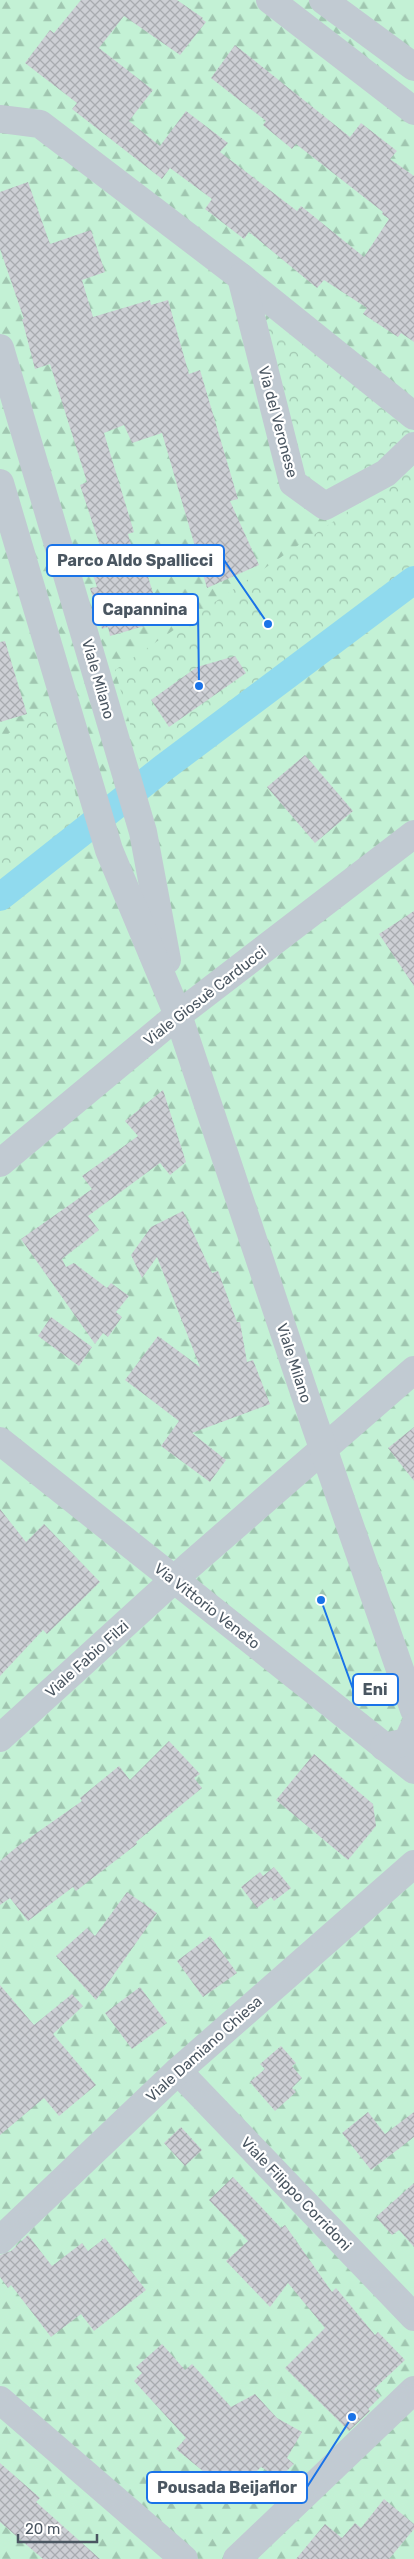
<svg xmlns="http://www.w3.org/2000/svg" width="414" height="2559" font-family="Rubik,sans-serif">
	<defs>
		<pattern id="forest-firs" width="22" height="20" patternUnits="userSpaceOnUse" patternTransform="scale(1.25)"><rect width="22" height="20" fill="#c3f1d5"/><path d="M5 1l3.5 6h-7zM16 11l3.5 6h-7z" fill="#a0c6b0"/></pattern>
		<pattern id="park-crowns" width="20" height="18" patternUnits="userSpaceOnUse" patternTransform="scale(1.25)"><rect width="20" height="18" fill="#c3f1d5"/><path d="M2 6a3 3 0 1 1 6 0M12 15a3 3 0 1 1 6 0" fill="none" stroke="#a0c6b0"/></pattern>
		<pattern id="building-cross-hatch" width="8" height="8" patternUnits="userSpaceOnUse" patternTransform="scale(1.25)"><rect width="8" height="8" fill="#cdcfd5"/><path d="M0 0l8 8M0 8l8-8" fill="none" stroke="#a8abb0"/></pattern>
	</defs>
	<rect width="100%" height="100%" fill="#f5f3f3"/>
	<!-- forest -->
	<rect fill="url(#forest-firs)" x="0" y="0" width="414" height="2559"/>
	<!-- park -->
	<g fill="url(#park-crowns)">
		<polygon points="271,317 414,428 377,466 334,489 301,466 265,321"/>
		<polygon points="414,457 414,577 146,781 115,670 356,506"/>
		<polygon points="55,699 81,820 0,883 0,740"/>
	</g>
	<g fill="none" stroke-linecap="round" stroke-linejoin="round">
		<!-- canal -->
		<polyline stroke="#90daee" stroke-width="28" points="0,897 162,769 414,580"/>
	</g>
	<!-- building -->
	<g fill="url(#building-cross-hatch)">
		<polygon points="81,0 177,0 203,18 202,19 206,22 180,55 124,16 99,48 153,90 129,121 160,146 186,111 228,143 220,152 297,211 301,206 364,257 389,219 382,214 383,212 296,144 292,149 263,125 266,121 211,78 235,45 350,137 361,123 397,151 390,159 414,176 414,342 401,333 398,337 363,314 367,308 324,280 317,288 249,232 244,239 205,209 212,199 170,168 162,179 72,109 77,103 25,63 50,30 54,33"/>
		<polygon points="28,182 50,244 91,230 105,272 82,280 93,317 150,300 151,305 168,300 189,374 200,370 238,499 230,501 259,565 207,588 162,433 132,443 124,425 104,433 134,532 128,534 140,574 147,573 159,613 152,615 155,623 110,636 108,627 102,629 90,588 97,587 92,572 107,567 80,485 87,482 50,364 35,369 22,319 24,319 0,249 0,192"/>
		<polygon points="5,641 27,714 0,722 0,642"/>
		<polygon points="235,656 246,673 169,727 151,700 197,667"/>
		<polygon points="305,755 353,811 315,843 267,787"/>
		<polygon points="414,911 414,986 379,934"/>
		<polygon points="163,1090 186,1162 170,1175 160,1163 88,1216 99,1230 62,1259 66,1267 74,1263 107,1288 111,1283 129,1296 116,1312 122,1317 108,1337 103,1333 95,1344 21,1239 92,1189 82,1176 138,1136 125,1121"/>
		<polygon points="183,1211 212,1273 218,1271 237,1322 240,1322 247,1362 253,1360 270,1404 192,1433 226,1460 210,1482 161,1446 179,1421 125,1380 158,1336 200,1367 157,1257 142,1278 131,1255 151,1227"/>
		<polygon points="51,1317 92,1347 79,1366 38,1336"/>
		<polygon points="414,1427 414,1481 388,1448"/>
		<polygon points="0,1509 26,1542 44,1524 100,1582 47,1634 43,1630 0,1676"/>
		<polygon points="169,1741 200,1774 194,1778 202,1788 136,1842 137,1844 76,1891 73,1887 28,1921 10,1898 0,1905 0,1861 18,1846 82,1801 80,1798 119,1766 130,1780"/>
		<polygon points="314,1754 373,1804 376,1826 348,1860 276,1800"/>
		<polygon points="274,1867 291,1888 274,1901 271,1897 257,1908 241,1887 260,1872 263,1876"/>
		<polygon points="127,1892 157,1913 96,2000 56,1956 87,1928 95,1936"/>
		<polygon points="210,1936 237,1973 203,1997 177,1961"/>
		<polygon points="0,1985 34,2025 72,1994 83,2006 53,2034 96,2085 59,2116 44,2098 0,2135"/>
		<polygon points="140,1987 167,2023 132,2049 105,2013"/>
		<polygon points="281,2046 296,2063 292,2066 302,2078 292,2088 296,2092 275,2111 250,2082 265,2069 260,2064"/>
		<polygon points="368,2112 385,2134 414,2112 414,2137 371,2170 342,2133"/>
		<polygon points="181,2127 202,2150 185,2166 164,2143"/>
		<polygon points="233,2177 281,2228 285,2225 332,2292 336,2288 375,2335 378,2332 405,2360 374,2389 381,2396 368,2409 370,2411 349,2431 285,2368 325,2328 288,2283 270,2307 226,2261 248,2241 209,2200"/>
		<polygon points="414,2183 414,2247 399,2230 392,2235 376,2217"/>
		<polygon points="28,2235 52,2266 82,2243 88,2251 105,2238 146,2290 94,2331 81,2314 51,2337 11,2285 8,2288 0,2277 0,2255 11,2251"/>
		<polygon points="162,2344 185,2370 192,2364 231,2407 255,2394 277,2418 302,2432 287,2458 294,2464 279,2478 261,2467 232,2495 176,2449 186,2438 134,2381 142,2373 136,2367"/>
		<polygon points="0,2463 40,2498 36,2502 100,2559 43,2559 0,2522"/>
		<polygon points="384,2499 414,2524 414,2529 389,2559 296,2559 325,2524 342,2538 355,2523 361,2528"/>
	</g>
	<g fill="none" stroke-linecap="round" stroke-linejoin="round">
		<!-- minor -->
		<g stroke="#c1cad2" stroke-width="28">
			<polyline points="270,0 414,111"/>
			<polyline points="323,0 414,67"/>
			<polyline points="0,119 40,124 241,277 414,416"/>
			<polyline points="241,277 293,483 325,506 386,473 414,446"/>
			<polyline points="0,1163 178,1015 414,834"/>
			<polyline points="0,1738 189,1566 414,1370"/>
			<polyline points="178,2071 414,2317"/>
			<polyline points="0,2240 178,2071 414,1864"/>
			<polyline points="0,2400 184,2559"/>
			<polyline points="237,2559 414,2390"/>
		</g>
		<!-- tertiary -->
		<g stroke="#c1cad2" stroke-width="28">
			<polyline points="0,348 143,832 167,960"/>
			<polyline points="0,483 109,850 178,1015 314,1422 414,1710"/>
			<polyline points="0,1441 414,1770"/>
			<polyline points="384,1747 407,1742 414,1727"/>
		</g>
	</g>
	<g text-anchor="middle" stroke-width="4.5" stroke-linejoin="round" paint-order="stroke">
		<!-- street labels -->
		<g font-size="15" fill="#4a5661" stroke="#fff">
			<text transform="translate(278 422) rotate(75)" y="5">Via del Veronese</text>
			<text transform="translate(98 679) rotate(74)" y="5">Viale Milano</text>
			<text transform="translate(205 996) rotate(-38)" y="5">Viale Giosuè Carducci</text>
			<text transform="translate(294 1363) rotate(72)" y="5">Viale Milano</text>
			<text transform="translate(207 1606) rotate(38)" y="5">Via Vittorio Veneto</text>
			<text transform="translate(87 1659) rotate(-42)" y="5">Viale Fabio Filzi</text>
			<text transform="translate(204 2049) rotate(-42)" y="5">Viale Damiano Chiesa</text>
			<text transform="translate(296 2194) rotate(46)" y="5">Viale Filippo Corridoni</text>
		</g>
	</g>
	<!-- callouts -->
	<path fill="none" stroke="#1a73e8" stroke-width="2" d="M268 624L224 560M199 686L198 610M321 1600L353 1689M352 2417L307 2487"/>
	<g fill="#1a73e8" stroke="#fff" stroke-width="2">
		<circle cx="268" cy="624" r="5"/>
		<circle cx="199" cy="686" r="5"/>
		<circle cx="321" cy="1600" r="5"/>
		<circle cx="352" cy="2417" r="5"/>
	</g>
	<g fill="#fff" stroke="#1a73e8" stroke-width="2">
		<rect x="47" y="545" width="177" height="31" rx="5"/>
		<rect x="93" y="594" width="105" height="31" rx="5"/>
		<rect x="353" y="1674" width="45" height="31" rx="5"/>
		<rect x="147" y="2472" width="160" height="31" rx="5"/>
	</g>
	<g font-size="16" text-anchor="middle" font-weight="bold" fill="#4a5661">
		<text x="135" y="566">Parco Aldo Spallicci</text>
		<text x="145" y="615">Capannina</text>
		<text x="375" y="1695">Eni</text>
		<text x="227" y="2493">Pousada Beijaflor</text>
	</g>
	<!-- scale -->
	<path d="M18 2534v8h79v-8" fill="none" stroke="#4a5661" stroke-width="2.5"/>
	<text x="25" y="2534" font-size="15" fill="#4a5661" stroke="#ffffff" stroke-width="4" paint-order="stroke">20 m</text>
</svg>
